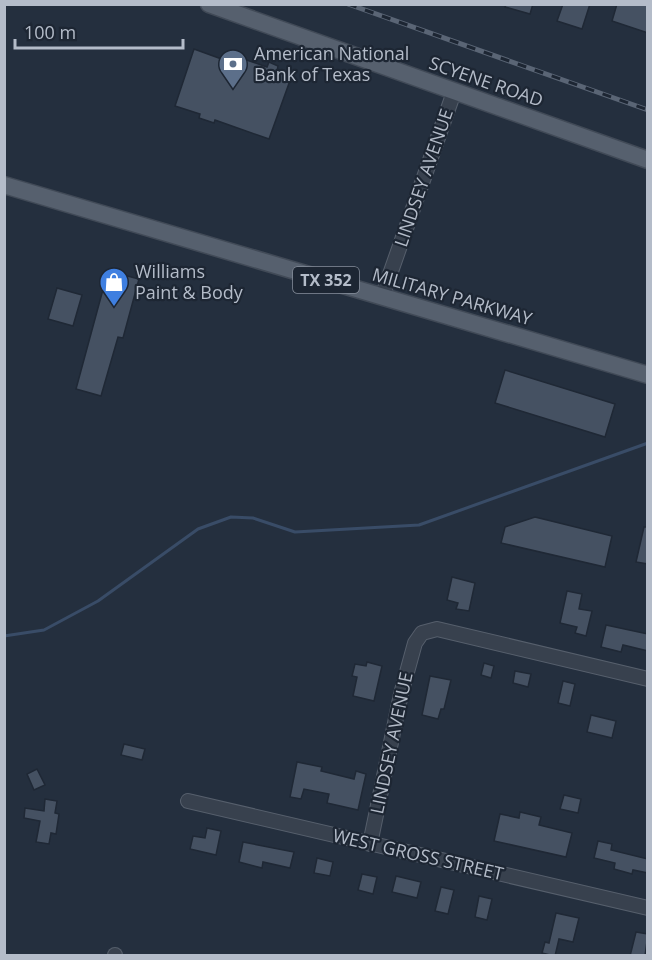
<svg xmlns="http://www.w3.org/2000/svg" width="652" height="960" font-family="'Open Sans',sans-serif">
	<rect width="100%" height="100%" fill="#242f3e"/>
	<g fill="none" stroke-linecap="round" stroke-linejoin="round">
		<!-- stream -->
		<polyline stroke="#394c67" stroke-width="3" points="4,636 44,630 98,601 198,529 231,517 253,518 295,532 419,525 648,443"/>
	</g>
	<!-- building -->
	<g fill="#455162" stroke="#1f2835" stroke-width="1.5">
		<polygon points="506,4 533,4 530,14 505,7"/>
		<polygon points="563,4 590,4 582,29 557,21"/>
		<polygon points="617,4 648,4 648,33 612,21"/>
		<polygon points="194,49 227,61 229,54 267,67 269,62 278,66 277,71 292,75 269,139 215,120 214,123 199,118 200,114 175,106"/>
		<polygon points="108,271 139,279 123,338 118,337 101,396 76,389"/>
		<polygon points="57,288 82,295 73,326 48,319"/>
		<polygon points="505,370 615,404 605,437 495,403"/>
		<polygon points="535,517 612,536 605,567 501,543 505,527"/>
		<polygon points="644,527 648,527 648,564 636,562"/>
		<polygon points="452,577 475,583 469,611 456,609 458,603 447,600"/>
		<polygon points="567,591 582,594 579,609 592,611 586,636 575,633 577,627 560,623"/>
		<polygon points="606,625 648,634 648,651 623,645 621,652 601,647"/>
		<polygon points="367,662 382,666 374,701 353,696 357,677 352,676 355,664 366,666"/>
		<polygon points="484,663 494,666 491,678 481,675"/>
		<polygon points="515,671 531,674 528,687 513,683"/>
		<polygon points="430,676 451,680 444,709 441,709 438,719 422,715"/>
		<polygon points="563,681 575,684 570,706 558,703"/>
		<polygon points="591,715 616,721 612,738 587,732"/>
		<polygon points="124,744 145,749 142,760 121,755"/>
		<polygon points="297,762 322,767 321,771 354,779 356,771 366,774 358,810 327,803 329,794 304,789 301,799 290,797"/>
		<polygon points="37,769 45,785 34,790 27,774"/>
		<polygon points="564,795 581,799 578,813 560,809"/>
		<polygon points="45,799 57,801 55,813 59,814 56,834 51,833 49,844 36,842 40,821 24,818 25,808 44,811"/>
		<polygon points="520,812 541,817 539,825 572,833 566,857 494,841 500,814 519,818"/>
		<polygon points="207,828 221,831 216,855 190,849 193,836 205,838"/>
		<polygon points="598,841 612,844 611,850 648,859 648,873 633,870 632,874 614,869 615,863 594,858"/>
		<polygon points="243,842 294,852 290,868 263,862 262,868 239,862"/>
		<polygon points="317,858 333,862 330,876 314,873"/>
		<polygon points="362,874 377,877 373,894 358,890"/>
		<polygon points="396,876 421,882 417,898 392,892"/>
		<polygon points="441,887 454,890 448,914 435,911"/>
		<polygon points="479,896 492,899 487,920 475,917"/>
		<polygon points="556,913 579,918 573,942 559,939 555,956 554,956 542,953 545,942 549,943"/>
		<polygon points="636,932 648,934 645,956 630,956"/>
	</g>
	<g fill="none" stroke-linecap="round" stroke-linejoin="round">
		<!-- minor casing -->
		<g stroke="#565f6c" stroke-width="16">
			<g id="minor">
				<polyline points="382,297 454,92"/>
				<polyline points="188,801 648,908"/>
				<polyline points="370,844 401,694 415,643 422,633 437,629 648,679"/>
				<polyline points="115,956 115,955"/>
			</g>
		</g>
		<!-- major casing -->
		<g stroke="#414a57" stroke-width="19">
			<g id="major">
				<polyline points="209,4 648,160"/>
				<polyline points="4,185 648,375"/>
			</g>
		</g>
		<!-- minor -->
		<use href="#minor" stroke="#38414e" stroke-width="14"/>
		<!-- major -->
		<use href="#major" stroke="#56606e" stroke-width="16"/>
		<!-- rail casing -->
		<g stroke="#5a6575" stroke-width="5">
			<polyline id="rail" points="348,4 648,110"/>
		</g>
		<!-- rail -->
		<use href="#rail" stroke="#1d2633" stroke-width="3" stroke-dasharray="9" stroke-linecap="butt"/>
	</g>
	<!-- icons -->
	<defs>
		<g id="bank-pin" transform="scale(1.5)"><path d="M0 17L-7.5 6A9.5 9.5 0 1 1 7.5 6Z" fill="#5c6f8a" stroke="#1d2633"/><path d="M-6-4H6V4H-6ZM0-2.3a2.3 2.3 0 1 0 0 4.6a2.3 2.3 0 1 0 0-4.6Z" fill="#fff"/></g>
		<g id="shop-pin" transform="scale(1.5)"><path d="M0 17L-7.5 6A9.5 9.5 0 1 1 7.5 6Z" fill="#3f7fe0" stroke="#1d2633"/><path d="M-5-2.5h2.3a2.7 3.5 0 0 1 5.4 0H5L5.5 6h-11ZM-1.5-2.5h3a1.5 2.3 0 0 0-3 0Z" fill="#fff"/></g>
	</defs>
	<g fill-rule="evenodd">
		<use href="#bank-pin" x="233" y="64"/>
		<use href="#shop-pin" x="114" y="282"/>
	</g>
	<g text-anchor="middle" stroke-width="4.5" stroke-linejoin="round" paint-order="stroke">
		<!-- shield labels -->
		<rect fill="#1d2633" stroke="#878f9c" stroke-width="1.5" x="293" y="267" width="66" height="26" rx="4.5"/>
		<g font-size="16" font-weight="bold" fill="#b4bcc9">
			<text x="326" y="286">TX 352</text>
		</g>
		<!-- poi labels -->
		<g font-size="18" fill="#b4bcc9" stroke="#1d2633" text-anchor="start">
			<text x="254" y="60">American National<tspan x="254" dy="21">Bank of Texas</tspan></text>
			<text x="135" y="278">Williams<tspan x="135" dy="21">Paint &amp; Body</tspan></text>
		</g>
		<!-- street labels -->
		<g font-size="18" fill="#b4bcc9" stroke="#1d2633">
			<text transform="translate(486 82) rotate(19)" y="6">SCYENE ROAD</text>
			<text transform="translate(424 178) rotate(-71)" y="6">LINDSEY AVENUE</text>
			<text transform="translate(452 297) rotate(16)" y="6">MILITARY PARKWAY</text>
			<text transform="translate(392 743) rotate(-78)" y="6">LINDSEY AVENUE</text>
			<text transform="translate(418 855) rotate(13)" y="6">WEST GROSS STREET</text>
		</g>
	</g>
	<!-- border -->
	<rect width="652" height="960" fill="none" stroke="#b4bcc9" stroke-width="12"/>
	<!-- scale -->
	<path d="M15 39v9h168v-9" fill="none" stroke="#b4bcc9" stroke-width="3"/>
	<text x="24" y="39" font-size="18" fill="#b4bcc9" stroke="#1d2633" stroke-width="4.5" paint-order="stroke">100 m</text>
</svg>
